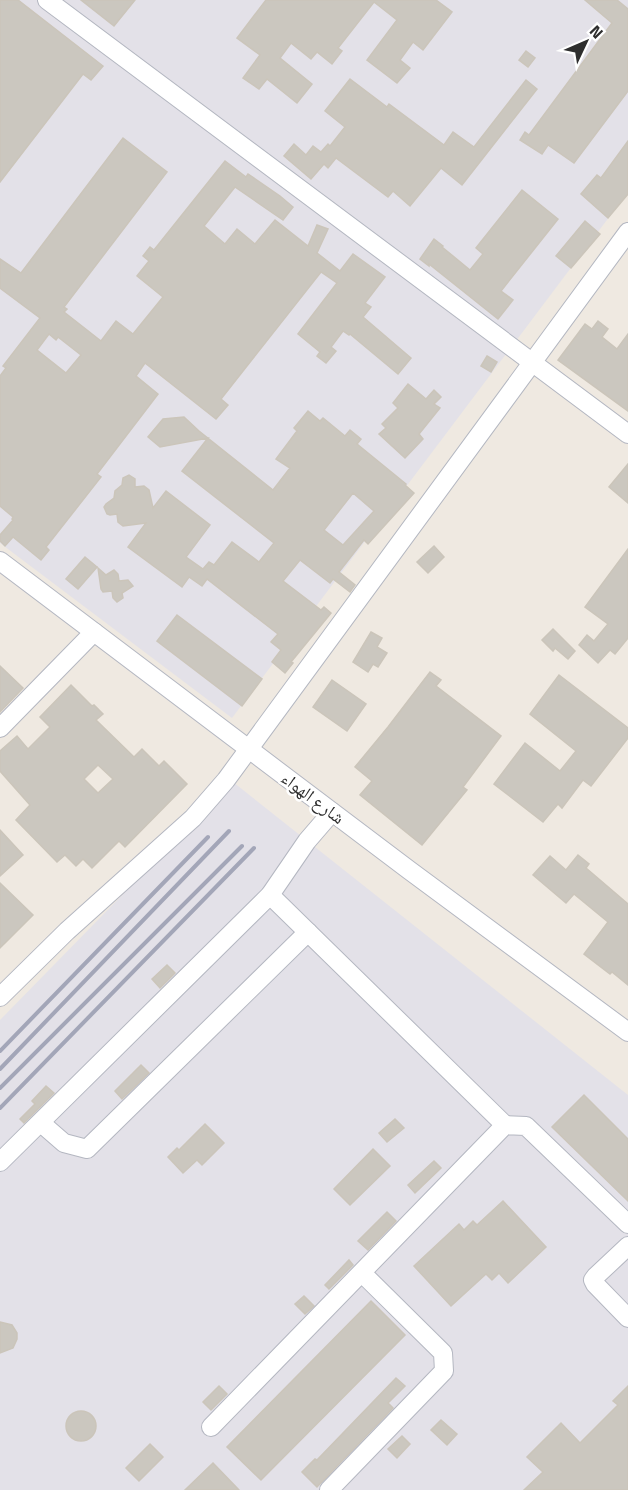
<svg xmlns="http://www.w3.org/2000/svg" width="628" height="1490" font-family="'Titillium Web','Noto Naskh Arabic',sans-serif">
	<rect width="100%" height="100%" fill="#efe9e1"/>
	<!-- industrial -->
	<g fill="#e3e1e8">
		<polygon points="0,0 628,0 628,192 232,718 0,543"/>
		<polygon points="233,782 628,1095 628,1490 0,1490 0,1020"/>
	</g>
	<!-- building -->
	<g fill="#cbc7bf" stroke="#cbc5ba" stroke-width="1.5" fill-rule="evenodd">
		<polygon points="0,0 18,0 103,66 91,80 83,74 0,182"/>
		<polygon points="81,0 135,0 114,26"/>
		<polygon points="266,0 436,0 452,12 423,50 413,42 400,60 410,68 397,83 367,60 397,20 374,2 338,48 342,51 332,64 317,52 311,59 291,43 280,58 312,84 297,103 267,79 259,89 243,78 260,55 237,38"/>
		<polygon points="585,0 617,0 628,9 628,91 574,163 548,145 542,154 520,140 525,132 529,135 612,23"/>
		<polygon points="526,51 535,58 528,67 519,60"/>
		<polygon points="350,79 387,107 389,104 444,145 453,132 474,147 526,80 537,89 462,185 441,168 410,206 393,191 388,197 336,158 328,168 324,164 311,179 284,156 294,144 306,155 313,146 321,152 328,144 330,146 345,127 325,111"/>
		<path d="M123,138L167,172L64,307L67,309L64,312L101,341L116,321L133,334L163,297L137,276L149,261L143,256L150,247L154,250L225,161L246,177L248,174L280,196L293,207L283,220L235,187L204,226L225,244L237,229L255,244L275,220L308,246L317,225L328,229L317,253L340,271L353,254L385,277L365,303L371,307L363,317L411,358L398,374L350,334L349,335L343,331L331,347L336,351L326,363L317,356L320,352L298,334L337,283L321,272L221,399L228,405L216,419L145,363L136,376L158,394L97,474L101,477L46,547L49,550L41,560L13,537L5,546L0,541V535L13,520L12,519L13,517L0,506V376L6,368L3,366L40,318L0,288V259L21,273ZM49,334L56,340L58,337L81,355L66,373L37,350Z"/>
		<polygon points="628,141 628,194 608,218 581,194 597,175 601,178"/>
		<polygon points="522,190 558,219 501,291 513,300 498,319 429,264 429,266 420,259 434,239 443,246 442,247 470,270 483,254 476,248"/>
		<polygon points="585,221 600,234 571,268 556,256"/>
		<polygon points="598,321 608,329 602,337 617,349 628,334 628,411 558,360 585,324 592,329"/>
		<polygon points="487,356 497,362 491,372 481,366"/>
		<polygon points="408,384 426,399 434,390 441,397 434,404 440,408 419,434 423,439 405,458 379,434 386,428 382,424 398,408 393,403"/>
		<path d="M308,411L320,421L323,418L345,436L350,430L361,439L357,444L406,484L405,485L414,493L368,544L364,540L339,572L355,585L350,592L333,579L330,583L300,560L283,581L321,610L324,607L331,613L291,662L293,663L285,673L272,662L281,650L271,642L278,634L207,579L202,586L189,577L182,587L128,547L146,523L123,526L118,522L117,514L110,515L107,514L104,507L106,504L114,498L115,491L122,485L123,478L129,475L135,479V487L144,486L149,490L153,508L166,491L210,525L186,557L203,569L209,562L214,565L232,542L259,562L274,543L182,471L208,438L160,447L148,437L163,419L184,417L199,431L273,490L290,468L276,459L297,431L294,428ZM353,493L374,511L343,545L324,530Z"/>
		<polygon points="628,464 628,503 609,487"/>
		<polygon points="434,546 444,557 428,573 417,562"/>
		<polygon points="628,549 628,638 615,654 610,650 598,663 579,645 587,635 594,641 608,624 585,607"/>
		<polygon points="85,557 97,567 78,589 66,579"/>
		<polygon points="98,568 106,575 114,570 118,574 119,581 128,580 133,586 122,593 123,598 117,602 113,598 112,591 103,592 101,589"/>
		<polygon points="177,615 262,679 242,706 157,641"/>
		<polygon points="553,629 575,651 568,659 555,648 553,651 542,640"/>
		<polygon points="371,632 382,638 377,647 387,653 378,667 373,664 368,672 353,662"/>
		<polygon points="0,666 23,688 0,712"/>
		<polygon points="430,672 441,680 436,686 501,736 463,787 467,790 422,845 360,795 372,781 355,767 388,727"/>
		<polygon points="559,675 628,728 628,738 591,786 583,780 562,808 558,804 543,822 494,784 525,743 560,771 576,751 530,714"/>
		<polygon points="332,680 366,704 347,731 313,707"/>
		<path d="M71,685L92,706L94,705L103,714L96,720L134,757L142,749L159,766L164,761L187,784L125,847L119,841L92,868L83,859L76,866L65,855L57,862L16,820L30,805L0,771V751L17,736L28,749L50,727L40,717ZM98,765L113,779L98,793L84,779Z"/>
		<polygon points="0,830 23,855 0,876"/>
		<polygon points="578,855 589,864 586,868 628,904 628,985 612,972 610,974 584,954 608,922 574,894 566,903 533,875 550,856 566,870"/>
		<polygon points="0,883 33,915 0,948"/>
		<polygon points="167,965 175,973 160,988 152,979"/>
		<polygon points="141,1065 149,1073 122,1099 115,1091"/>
		<polygon points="46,1086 54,1093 24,1123 20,1119 35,1104 32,1101"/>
		<polygon points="584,1095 628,1139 628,1201 552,1127"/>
		<polygon points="395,1119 404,1128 387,1142 379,1133"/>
		<polygon points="205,1124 224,1143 202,1165 197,1160 183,1173 168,1157 177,1148 179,1150"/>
		<polygon points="373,1149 390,1166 350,1205 334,1189"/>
		<polygon points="434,1161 441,1168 415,1193 408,1185"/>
		<polygon points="503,1201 546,1247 508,1283 499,1273 492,1280 486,1274 451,1306 414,1266 459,1224 464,1230 473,1221 477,1225"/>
		<polygon points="387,1212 396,1221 368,1250 358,1241"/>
		<polygon points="349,1260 353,1265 329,1289 325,1285"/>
		<polygon points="304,1296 314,1306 305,1314 295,1304"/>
		<polygon points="371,1301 405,1335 261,1480 227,1447"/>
		<polygon points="0,1322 12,1325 17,1333 17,1339 13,1348 0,1353"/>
		<polygon points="396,1378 405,1386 388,1403 393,1408 317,1487 302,1472 315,1459 317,1460"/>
		<polygon points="219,1386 227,1394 211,1410 203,1402"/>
		<polygon points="628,1386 628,1490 524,1490 543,1472 527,1457 561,1423 580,1443 618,1405 613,1401"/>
		<circle cx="81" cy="1426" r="15"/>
		<polygon points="441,1420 457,1434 447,1445 431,1430"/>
		<polygon points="402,1436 410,1444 397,1458 388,1449"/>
		<polygon points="150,1444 163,1457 139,1481 126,1468"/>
		<polygon points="213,1463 239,1490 185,1490"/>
	</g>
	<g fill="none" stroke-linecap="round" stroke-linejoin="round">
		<!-- minor casing -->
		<g stroke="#b4b7c1" stroke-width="20">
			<g id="minor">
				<polyline points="47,0 628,434"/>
				<polyline points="0,561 409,870 628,1032"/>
				<polyline points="0,728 94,632"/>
				<polyline points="270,895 505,1125"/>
				<polyline points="0,997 67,931 193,818 226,780 628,232"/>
				<polyline points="41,1123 64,1143 87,1149 308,932"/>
				<polyline points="0,1162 270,895 307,841 332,812"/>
				<polyline points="628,1246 596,1276 593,1280 595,1284 628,1318"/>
				<polyline points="211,1427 505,1125 526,1126 628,1224"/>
				<polyline points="329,1490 444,1371 443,1353 440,1350 362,1273"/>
			</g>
		</g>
		<!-- minor -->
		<use href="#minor" stroke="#fff" stroke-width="18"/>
		<!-- rail -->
		<g stroke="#a3a6b8" stroke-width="4">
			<polyline points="0,1051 208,837"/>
			<polyline points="0,1069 229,831"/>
			<polyline points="0,1088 242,846"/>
			<polyline points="0,1108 254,848"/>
		</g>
	</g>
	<g text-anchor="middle" stroke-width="5" stroke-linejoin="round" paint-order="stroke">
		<!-- street labels -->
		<g font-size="18" fill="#2e2e2e" stroke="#fff">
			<text transform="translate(313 798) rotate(37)" y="6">شارع الهواء</text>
		</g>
	</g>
	<!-- north arrow -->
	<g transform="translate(586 42) rotate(46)" stroke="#ffffff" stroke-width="4.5" paint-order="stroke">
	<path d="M0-4.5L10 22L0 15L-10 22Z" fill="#2e2e2e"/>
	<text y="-9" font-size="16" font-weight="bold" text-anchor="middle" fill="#2e2e2e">N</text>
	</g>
</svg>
